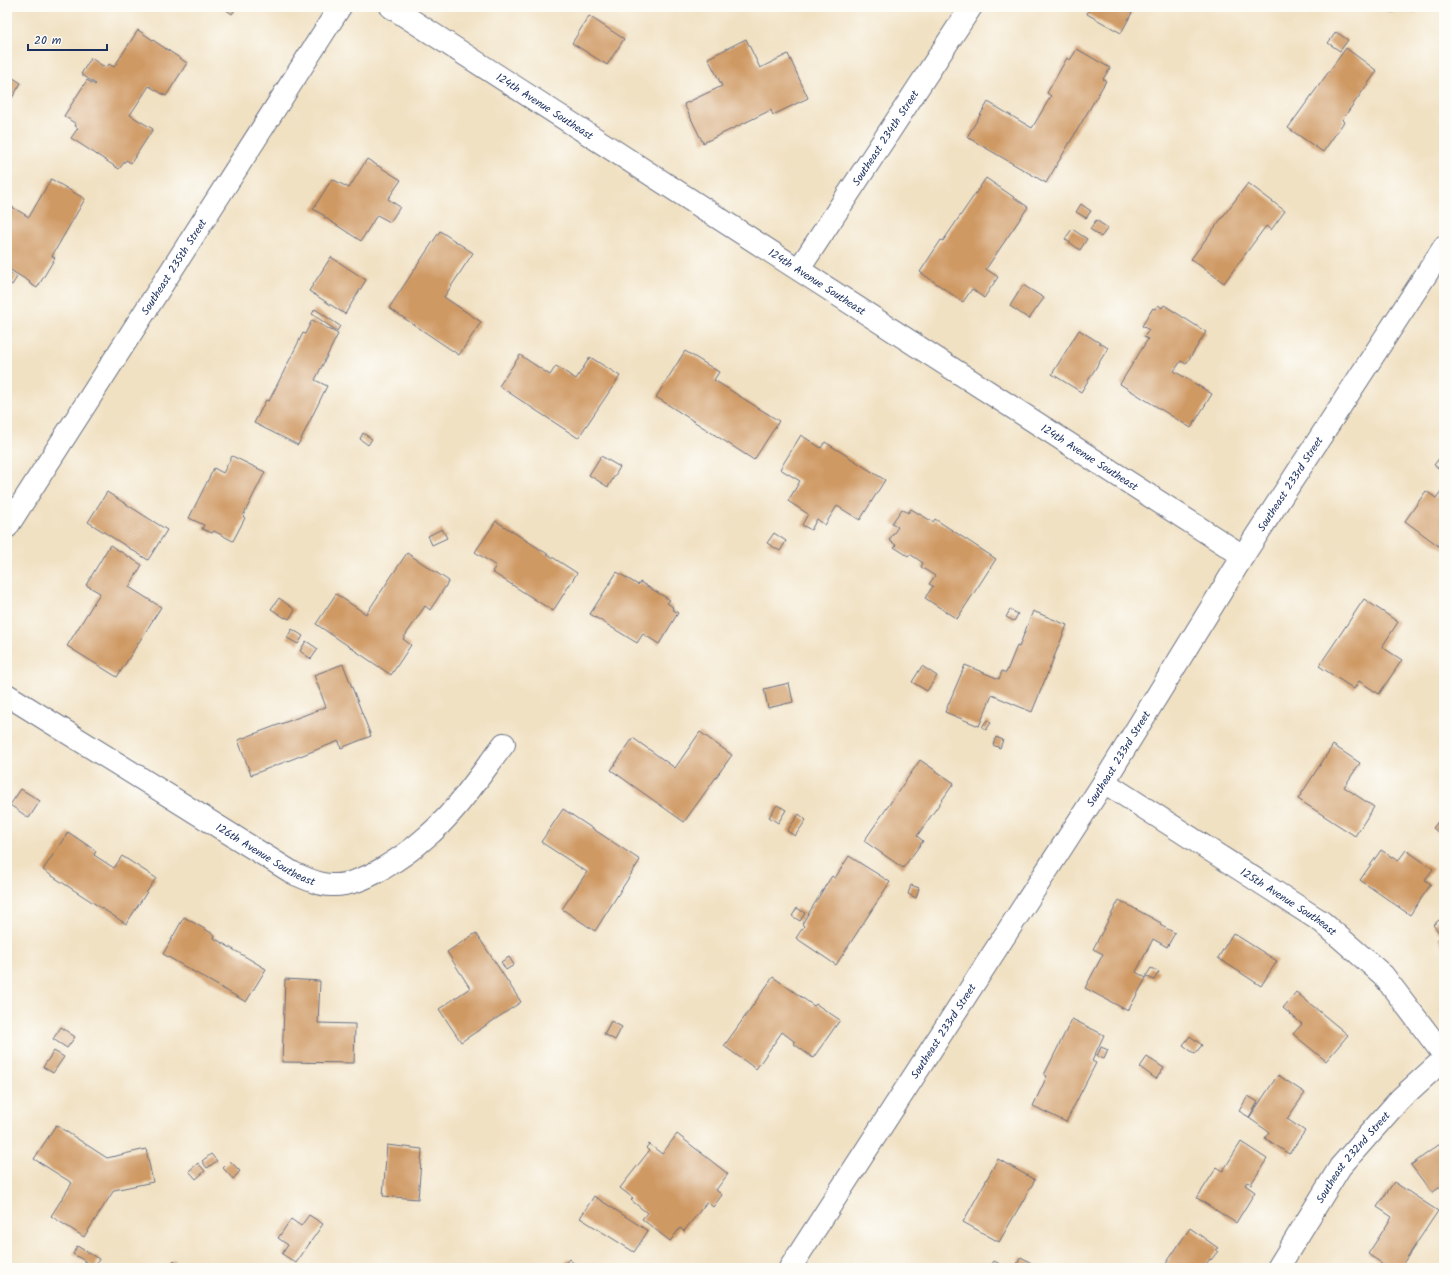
<svg xmlns="http://www.w3.org/2000/svg" width="1451" height="1275" font-family="Kalam,sans-serif">
	<rect width="100%" height="100%" fill="#fdfcf7"/>
	<filter id="ink" filterUnits="userSpaceOnUse"><feTurbulence type="fractalNoise" baseFrequency=".025" numOctaves="2"/><feDisplacementMap in="SourceGraphic" scale="8" xChannelSelector="R" yChannelSelector="G"/><feConvolveMatrix kernelMatrix="1 2 1 2 8 2 1 2 1" color-interpolation-filters="sRGB"/></filter>
	<filter id="wash" filterUnits="userSpaceOnUse"><feTurbulence type="fractalNoise" baseFrequency=".012" numOctaves="4" result="noise"/><feDisplacementMap in="SourceGraphic" scale="16" xChannelSelector="R" yChannelSelector="G"/><feGaussianBlur stdDeviation="0.9" result="paint"/><feColorMatrix in="noise" values="0 0 0 0 0 0 0 0 0 0 0 0 0 0 0 0 0 1.4 0 .05"/><feComposite in="paint" operator="in"/></filter>
	<g filter="url(#wash)">
		<rect width="100%" height="100%" fill="#f1e1c3"/>
		<g id="blocks">
			<!-- building -->
			<g fill="#cf9964">
				<polygon points="222,7 237,7 232,14"/>
				<polygon points="1090,7 1135,7 1121,33 1087,14"/>
				<polygon points="1388,7 1421,7 1422,9 1389,12"/>
				<polygon points="589,16 624,39 607,65 572,43"/>
				<polygon points="138,30 187,63 166,96 149,86 130,115 153,129 131,163 126,160 119,169 71,138 78,128 75,126 76,124 64,116 87,80 95,85 96,84 81,74 91,58 106,68 109,64 114,67"/>
				<polygon points="1336,32 1348,40 1340,51 1328,43"/>
				<polygon points="746,39 760,68 788,54 808,98 773,115 771,110 703,143 684,104 722,86 708,58"/>
				<polygon points="1346,48 1377,71 1342,120 1344,122 1323,152 1288,128"/>
				<polygon points="1077,49 1110,68 1103,79 1106,81 1046,183 967,137 988,102 1032,128 1051,96 1047,93 1067,58 1070,60"/>
				<polygon points="7,74 21,83 12,98 7,95"/>
				<polygon points="367,159 401,180 388,199 400,207 390,222 377,215 361,241 324,217 325,216 313,209 332,179 349,188"/>
				<polygon points="986,178 1028,207 986,269 998,277 984,298 972,289 963,302 920,272 941,240 943,241"/>
				<polygon points="51,179 85,199 52,256 55,258 37,288 29,283 30,282 7,268 7,255 8,253 7,252 7,204 29,217"/>
				<polygon points="1248,183 1285,211 1271,230 1266,226 1224,283 1191,259"/>
				<polygon points="1081,204 1091,211 1086,218 1076,212"/>
				<polygon points="1096,220 1108,228 1101,237 1090,229"/>
				<polygon points="1072,229 1087,239 1080,250 1065,239"/>
				<polygon points="440,231 473,253 444,297 481,322 459,355 389,308"/>
				<polygon points="331,257 366,280 345,314 309,291"/>
				<polygon points="7,271 17,277 12,285 7,282"/>
				<polygon points="1023,285 1044,298 1029,319 1010,306"/>
				<polygon points="1158,305 1162,308 1164,305 1206,332 1186,364 1181,361 1174,371 1212,394 1191,428 1120,384 1148,339 1144,337 1149,330 1142,326 1153,308 1155,309"/>
				<polygon points="315,309 340,326 337,331 312,314"/>
				<polygon points="312,320 338,334 315,380 327,386 298,445 254,423 266,400 269,401 303,333 305,334"/>
				<polygon points="1079,330 1108,348 1081,392 1052,374"/>
				<polygon points="685,351 719,372 714,380 779,421 754,460 656,397"/>
				<polygon points="520,355 550,375 556,366 576,379 590,357 620,376 578,438 499,386"/>
				<polygon points="363,433 372,439 368,445 360,439"/>
				<polygon points="801,435 821,448 825,442 885,480 860,520 837,506 825,525 817,519 811,530 802,525 808,514 788,501 800,481 780,469"/>
				<polygon points="1444,452 1444,472 1434,465"/>
				<polygon points="232,456 265,472 243,516 245,518 233,541 214,531 212,533 202,529 204,525 189,518 214,468 223,473"/>
				<polygon points="601,456 620,467 608,487 589,475"/>
				<polygon points="1444,487 1444,550 1405,521 1426,491 1436,498"/>
				<polygon points="107,492 167,530 148,560 88,522"/>
				<polygon points="902,509 908,513 911,509 933,522 935,519 996,559 957,619 925,598 933,586 929,584 935,576 921,567 923,563 910,554 908,556 894,547 896,545 889,540 898,527 892,523"/>
				<polygon points="496,521 577,573 553,611 492,572 496,566 475,552"/>
				<polygon points="442,529 447,538 432,545 428,536"/>
				<polygon points="774,533 786,541 780,551 767,543"/>
				<polygon points="110,545 142,565 129,587 161,607 117,677 67,646 100,593 86,585"/>
				<polygon points="407,553 449,581 430,610 425,606 403,639 411,645 391,675 316,624 336,594 366,614"/>
				<polygon points="617,572 638,585 640,582 670,600 667,603 673,607 672,609 678,613 659,644 643,634 637,643 590,614"/>
				<polygon points="279,598 295,610 289,619 286,617 285,618 271,609"/>
				<polygon points="1364,599 1398,622 1382,647 1402,660 1379,694 1359,681 1354,689 1319,666"/>
				<polygon points="1010,610 1018,614 1014,621 1006,617"/>
				<polygon points="1033,611 1067,625 1032,712 992,695 979,726 945,712 965,665 999,679 1002,671 1006,673 1017,646 1019,647"/>
				<polygon points="292,629 303,636 298,644 287,638"/>
				<polygon points="306,641 318,649 311,659 300,651"/>
				<polygon points="343,664 371,736 341,748 339,741 251,775 238,740 326,707 314,675"/>
				<polygon points="922,666 937,676 927,691 912,682"/>
				<polygon points="789,683 793,702 768,708 764,689"/>
				<polygon points="987,720 991,723 986,730 982,727"/>
				<polygon points="700,732 732,755 684,822 611,770 633,738 675,768"/>
				<polygon points="996,737 1003,740 1000,748 993,745"/>
				<polygon points="1333,745 1360,763 1344,787 1374,807 1355,836 1298,799"/>
				<polygon points="920,760 954,783 917,836 923,841 903,868 864,841"/>
				<polygon points="21,789 40,801 29,818 10,805"/>
				<polygon points="777,805 786,810 778,823 769,817"/>
				<polygon points="563,809 640,860 595,931 562,909 587,872 541,842"/>
				<polygon points="799,814 806,820 795,836 787,831"/>
				<polygon points="1444,814 1444,837 1433,828"/>
				<polygon points="68,832 96,851 94,855 114,868 122,856 156,878 126,924 43,870"/>
				<polygon points="1381,850 1398,861 1406,850 1433,869 1425,880 1431,884 1410,915 1360,880"/>
				<polygon points="849,856 890,882 836,965 796,938 804,926 802,924 826,885 832,876 835,878"/>
				<polygon points="911,885 919,888 916,898 908,894"/>
				<polygon points="1119,900 1161,923 1160,925 1175,933 1167,947 1153,939 1136,972 1146,978 1128,1011 1085,988 1103,954 1093,949"/>
				<polygon points="797,908 805,913 800,921 792,916"/>
				<polygon points="1444,916 1444,948 1438,939 1442,936 1433,925"/>
				<polygon points="184,917 215,935 214,938 266,969 246,1002 163,954"/>
				<polygon points="476,933 521,1002 461,1042 439,1009 470,988 447,952"/>
				<polygon points="1233,933 1277,961 1261,986 1218,958"/>
				<polygon points="509,957 514,965 506,970 501,962"/>
				<polygon points="1151,968 1159,972 1154,980 1146,976"/>
				<polygon points="773,977 814,1006 816,1004 840,1020 813,1058 794,1044 795,1042 782,1032 756,1069 724,1046"/>
				<polygon points="285,979 320,981 318,1023 355,1024 354,1063 282,1062"/>
				<polygon points="1296,992 1348,1035 1326,1061 1293,1034 1302,1024 1283,1008"/>
				<polygon points="1072,1019 1104,1035 1092,1061 1096,1063 1066,1122 1033,1106 1047,1076 1044,1075"/>
				<polygon points="611,1021 622,1027 615,1040 604,1034"/>
				<polygon points="61,1027 75,1037 67,1048 53,1039"/>
				<polygon points="1190,1036 1202,1045 1195,1054 1183,1045"/>
				<polygon points="1101,1047 1108,1050 1104,1059 1097,1056"/>
				<polygon points="54,1051 64,1057 53,1073 43,1067"/>
				<polygon points="1147,1057 1164,1068 1156,1079 1140,1067"/>
				<polygon points="1278,1075 1305,1093 1287,1119 1305,1131 1289,1154 1265,1138 1269,1132 1249,1118"/>
				<polygon points="1248,1096 1258,1102 1249,1117 1239,1111"/>
				<polygon points="56,1125 107,1158 146,1149 153,1182 114,1190 84,1237 51,1216 72,1183 34,1159"/>
				<polygon points="677,1134 728,1174 716,1190 722,1195 713,1207 707,1202 684,1231 680,1228 670,1241 642,1219 647,1213 631,1200 633,1198 620,1188 649,1151 646,1148 649,1144 662,1154"/>
				<polygon points="1444,1141 1444,1184 1432,1193 1411,1165"/>
				<polygon points="1241,1142 1267,1159 1251,1184 1247,1182 1245,1185 1255,1192 1236,1223 1197,1198 1217,1167 1223,1171"/>
				<polygon points="387,1145 422,1149 418,1199 383,1196"/>
				<polygon points="211,1154 217,1161 207,1168 202,1161"/>
				<polygon points="998,1159 1035,1180 999,1242 963,1222"/>
				<polygon points="230,1161 240,1171 233,1179 223,1168"/>
				<polygon points="198,1163 205,1171 196,1179 189,1171"/>
				<polygon points="1394,1182 1438,1211 1400,1268 1389,1268 1368,1254 1392,1217 1377,1207"/>
				<polygon points="594,1196 648,1231 634,1252 580,1218"/>
				<polygon points="309,1215 323,1224 296,1263 282,1254 288,1245 278,1238 291,1219 301,1226"/>
				<polygon points="1190,1228 1218,1248 1216,1249 1218,1251 1211,1260 1210,1259 1204,1267 1206,1268 1163,1268"/>
				<polygon points="77,1246 99,1259 95,1267 73,1254"/>
				<polygon points="1021,1257 1040,1268 1015,1268"/>
				<polygon points="569,1259 579,1268 560,1268"/>
				<polygon points="174,1260 180,1268 166,1268"/>
				<polygon points="994,1261 1004,1266 1003,1268 990,1267"/>
			</g>
		</g>
	</g>
	<g filter="url(#ink)">
		<use href="#blocks" fill-opacity="0" stroke="#666d81" stroke-width="1"/>
		<g fill="none" stroke-linecap="round" stroke-linejoin="round">
			<!-- minor casing -->
			<g stroke="#666d81" stroke-width="24">
				<g id="minor">
					<path id="s1" d="M391,7L1243,556"/>
					<path id="s2" d="M799,269L971,7"/>
					<path id="s3" d="M7,527L340,7"/>
					<path id="s4" d="M7,695L293,873C305,878 318,885 331,885C349,886 366,878 382,869C397,860 411,851 424,839C454,815 480,775 504,744"/>
					<path id="s5" d="M1104,782L1322,922L1383,975L1444,1055"/>
					<path id="s6" d="M790,1268L1104,782L1243,556L1444,247"/>
					<path id="s7" d="M1278,1268L1340,1167L1400,1099L1444,1059"/>
				</g>
			</g>
			<!-- minor -->
			<use href="#minor" stroke="#fff" stroke-width="22"/>
		</g>
	</g>
	<g text-anchor="middle" stroke-width="3.5" stroke-linejoin="round" paint-order="stroke">
		<!-- street labels -->
		<g font-size="11" fill="#1b2f5e" stroke="#fdfcf7">
			<text dy="4" stroke="none"><textPath href="#s1" startOffset="183">124th Avenue Southeast</textPath></text>
			<text dy="4" stroke="none"><textPath href="#s2" startOffset="157">Southeast 234th Street</textPath></text>
			<text dy="4" stroke="none"><textPath href="#s3" startOffset="309">Southeast 235th Street</textPath></text>
			<text dy="4" stroke="none"><textPath href="#s1" startOffset="507">124th Avenue Southeast</textPath></text>
			<text dy="4" stroke="none"><textPath href="#s1" startOffset="831">124th Avenue Southeast</textPath></text>
			<text dy="4" stroke="none"><textPath href="#s6" startOffset="930">Southeast 233rd Street</textPath></text>
			<text dy="4" stroke="none"><textPath href="#s6" startOffset="606">Southeast 233rd Street</textPath></text>
			<text dy="4" stroke="none"><textPath href="#s4" startOffset="304">126th Avenue Southeast</textPath></text>
			<text dy="4" stroke="none"><textPath href="#s5" startOffset="220">125th Avenue Southeast</textPath></text>
			<text dy="4" stroke="none"><textPath href="#s6" startOffset="282">Southeast 233rd Street</textPath></text>
			<text dy="4" stroke="none"><textPath href="#s7" startOffset="134">Southeast 232nd Street</textPath></text>
		</g>
	</g>
	<!-- margin -->
	<rect width="1451" height="1275" fill="none" stroke="#fdfcf7" stroke-width="24"/>
	<!-- scale -->
	<path d="M28 44v6h79v-6" fill="none" stroke="#1b2f5e" stroke-width="2"/>
	<text x="34" y="44" font-size="12" fill="#1b2f5e" stroke="#fdfcf7" stroke-width="3" paint-order="stroke">20 m</text>
</svg>
